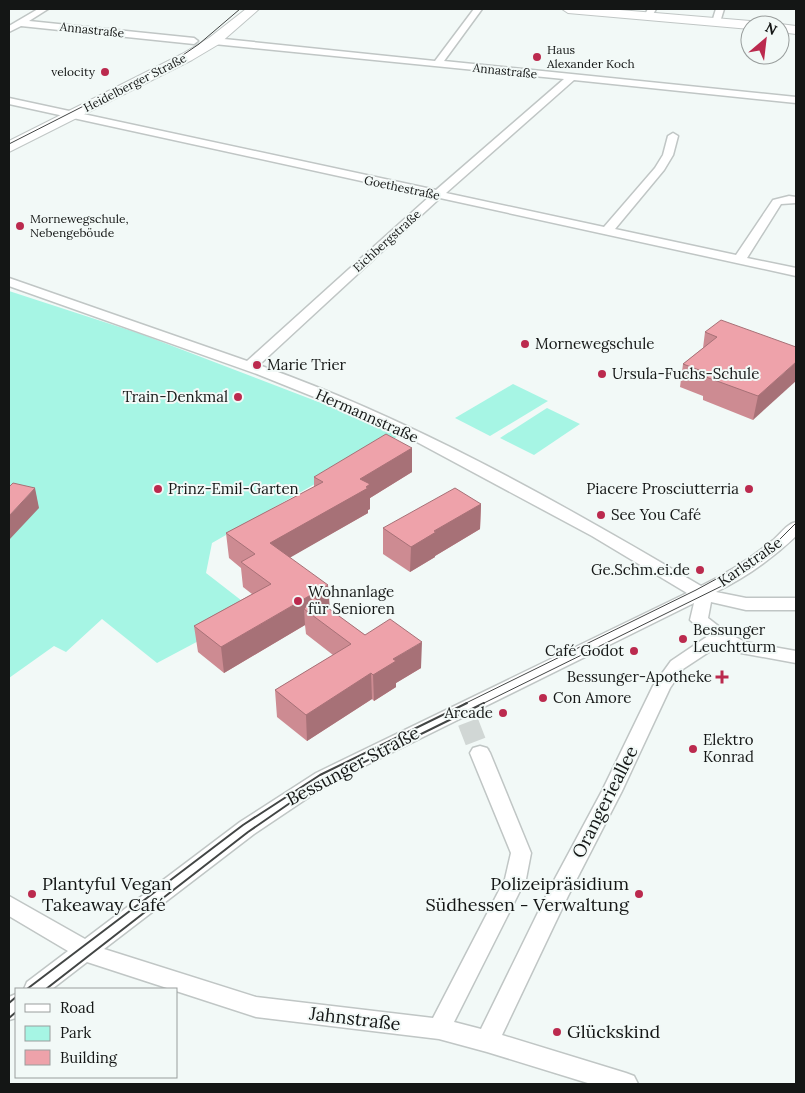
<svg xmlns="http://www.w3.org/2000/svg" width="805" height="1093" font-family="Lora,serif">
	<rect width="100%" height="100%" fill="#f2f9f7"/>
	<!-- green -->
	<g fill="#a6f5e4">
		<polygon points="9,291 141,334 402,434 212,543 206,573 255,611 157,663 102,619 66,652 54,646 9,678"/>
		<polygon points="513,384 548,401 490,436 455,418"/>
		<polygon points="547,408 580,424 534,455 500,438"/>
	</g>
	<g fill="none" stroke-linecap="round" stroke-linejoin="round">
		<!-- street-tunnel -->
		<polyline stroke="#d1d7d5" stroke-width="21" stroke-dasharray="21 11" stroke-linecap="butt" points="468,722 480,753"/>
		<!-- street casing -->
		<g stroke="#c0c6c5" stroke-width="3">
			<g id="street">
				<polygon points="38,9 48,9 29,21 194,38 198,41 194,44 21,26 9,32 9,26"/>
				<path d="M474,9H482L444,61L796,97V103L574,80L446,193L604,227L655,168L663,155L668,136L673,133L678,136L673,155L664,170L615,229L736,255L773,200L789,196L796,197V203L781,204L747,258L796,268V276L440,198L259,365C414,420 559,502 701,586C726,574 750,559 772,541C780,535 786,524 796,522V536C773,558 745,578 716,592L746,598H796V610H746L711,602L708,618L726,632L745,642L796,651V663L741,653L721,644L683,669L670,688L622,791L568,896L502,1035L626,1073L634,1076L638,1084H591L487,1052L439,1039L256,1017L176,991V989H170L87,962L52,989H24L27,982L68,951L9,916V896L85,939L240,822L316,773L687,593L592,536L389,427L257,374L9,286V278L247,361L430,196L9,104V98L436,190L564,79L214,44L210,41L214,38L435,61ZM694,603L690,620L708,636L671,661L653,686L602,791L550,888L481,1029L454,1022L526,879L531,853L490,753L487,748L480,746L473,748L470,753L511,853L505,879L433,1018L256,997L104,949L254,834L330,783Z"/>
				<polygon points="648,9 656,9 651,18 648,19 644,16"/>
				<polygon points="716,9 724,9 720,22 716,25 712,22"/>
				<polygon points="16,994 16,1018 9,1020 9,997"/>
			</g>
		</g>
		<!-- secondary casing -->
		<g stroke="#c0c6c5" stroke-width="2">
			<g id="secondary">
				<polygon points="246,9 259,9 219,44 192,60 9,152 9,141 182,54 209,38"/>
				<polygon points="562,9 608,9 750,21 756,25 750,25 750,29 568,13"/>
				<polygon points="780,24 796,26 796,34 780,32 780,25 777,25"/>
			</g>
		</g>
		<!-- street -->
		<use href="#street" fill="#fff" fill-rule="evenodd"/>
		<!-- secondary -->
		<use href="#secondary" fill="#fff" fill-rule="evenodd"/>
		<!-- tram-far1 -->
		<g stroke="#424544" stroke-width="1">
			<polyline points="9,144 180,57 199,44 240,9"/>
			<polyline points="464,704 696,590 753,559 775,544 796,523"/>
			<polyline points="482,704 732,581 774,553"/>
		</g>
		<!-- tram -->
		<g stroke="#424544" stroke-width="2">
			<polyline points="27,989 243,825 320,775 467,703"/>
			<polyline points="46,989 248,832 290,803 344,772 484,703"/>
			<polyline points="9,1003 16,997"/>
			<polyline points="9,1018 16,1012"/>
		</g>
	</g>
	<!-- wall -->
	<g fill="#cd8b92">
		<polygon points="705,332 796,347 753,420 703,400 703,396 680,387 683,364 703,348"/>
		<polygon points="412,448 412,472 370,498 370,509 368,510 368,513 290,557 329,609 365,635 421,668 396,683 396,687 374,701 372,699 307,741 277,717 275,690 333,655 306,634 305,625 224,673 198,652 194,626 252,594 243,587 241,568 229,558 226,533 314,487 314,477"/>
		<polygon points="481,504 480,529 435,556 435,557 410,572 383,554 383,528"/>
	</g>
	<!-- shaded-wall -->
	<g fill="#a77177">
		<polygon points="796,362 796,381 753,420 758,396"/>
		<polygon points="412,448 412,472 370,498 370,509 368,510 368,513 272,568 270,543 360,479"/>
		<polygon points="35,488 39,508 9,540 9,516"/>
		<polygon points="481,504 480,529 435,556 435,557 410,572 411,547 434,531"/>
		<polygon points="328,585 330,610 304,609 305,625 224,673 221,647"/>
		<polygon points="422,642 421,668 396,683 396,687 374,701 373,675 393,659"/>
		<polygon points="371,673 372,699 307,741 306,715"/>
	</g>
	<!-- building -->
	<g fill="#eea2aa" stroke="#a77177">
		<polygon points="721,320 796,347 796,362 758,396 706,377 710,374 683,364 717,337 705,332"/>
		<polygon points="386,434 412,448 360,479 370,484 366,487 368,488 270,543 328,585 221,647 194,626 271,584 241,562 255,554 226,533 323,482 314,477"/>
		<polygon points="13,483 35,488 9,516 9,485 10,486"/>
		<polygon points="455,488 481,504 434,531 436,532 411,547 383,528"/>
		<polygon points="313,597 365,635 390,619 422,642 393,659 396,661 373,675 371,673 306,715 275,690 351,644 304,609"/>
	</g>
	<!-- markers -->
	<g fill="#bb2a4e" stroke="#f2f9f7" stroke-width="2">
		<circle cx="537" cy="57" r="5"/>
		<circle cx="105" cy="72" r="5"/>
		<circle cx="20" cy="226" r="5"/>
		<circle cx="525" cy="344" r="5"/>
		<circle cx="257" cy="365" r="5"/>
		<circle cx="602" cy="374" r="5"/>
		<circle cx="238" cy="397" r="5"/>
		<circle cx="158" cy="489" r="5"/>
		<circle cx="749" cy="489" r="5"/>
		<circle cx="601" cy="515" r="5"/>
		<circle cx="700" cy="570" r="5"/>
		<circle cx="298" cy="601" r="5"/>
		<circle cx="683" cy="639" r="5"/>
		<circle cx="634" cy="651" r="5"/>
		<path d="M719.5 669.5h5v5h5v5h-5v5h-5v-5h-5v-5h5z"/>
		<circle cx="543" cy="698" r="5"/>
		<circle cx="503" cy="713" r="5"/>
		<circle cx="693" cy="749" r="5"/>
		<circle cx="32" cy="894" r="5"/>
		<circle cx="639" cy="894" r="5"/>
		<circle cx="557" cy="1032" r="5"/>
	</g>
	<g text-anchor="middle" stroke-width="4" stroke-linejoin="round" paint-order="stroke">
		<!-- far-street labels -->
		<g font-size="12" fill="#141615" stroke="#f2f9f7">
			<text transform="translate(92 30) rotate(6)" y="4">Annastraße</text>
			<text transform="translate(505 71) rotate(6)" y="4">Annastraße</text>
			<text transform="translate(135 83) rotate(-27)" y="4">Heidelberger Straße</text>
			<text transform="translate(402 188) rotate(12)" y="4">Goethestraße</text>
			<text transform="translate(387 241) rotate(-42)" y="4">Eichbergstraße</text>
		</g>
		<!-- far-poi labels -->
		<g font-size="12" fill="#141615" stroke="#f2f9f7" text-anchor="start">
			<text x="547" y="54">Haus<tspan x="547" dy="14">Alexander Koch</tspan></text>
			<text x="95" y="76" text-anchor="end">velocity</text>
			<text x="30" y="223">Mornewegschule,<tspan x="30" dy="14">Nebengeböude</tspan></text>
		</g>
		<!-- poi labels -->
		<g font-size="15" fill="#141615" stroke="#f2f9f7" text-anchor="start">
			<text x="535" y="349">Mornewegschule</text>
			<text x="267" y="370">Marie Trier</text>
			<text x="612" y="379">Ursula-Fuchs-Schule</text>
			<text x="228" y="402" text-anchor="end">Train-Denkmal</text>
			<text x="168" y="494">Prinz-Emil-Garten</text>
			<text x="739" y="494" text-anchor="end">Piacere Prosciutterria</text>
			<text x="611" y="520">See You Café</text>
			<text x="690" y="575" text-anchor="end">Ge.Schm.ei.de</text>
			<text x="308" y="597">Wohnanlage<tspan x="308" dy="17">für Senioren</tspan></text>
			<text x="693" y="635">Bessunger<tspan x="693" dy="17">Leuchtturm</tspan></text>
			<text x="624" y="656" text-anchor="end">Café Godot</text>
			<text x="712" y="682" text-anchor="end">Bessunger-Apotheke</text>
			<text x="553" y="703">Con Amore</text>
			<text x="493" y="718" text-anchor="end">Arcade</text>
			<text x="703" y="745">Elektro<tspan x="703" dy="17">Konrad</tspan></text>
		</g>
		<!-- street labels -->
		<g font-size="15" fill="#141615" stroke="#f2f9f7">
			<text transform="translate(367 416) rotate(24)" y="5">Hermannstraße</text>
			<text transform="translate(750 562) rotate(-35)" y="5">Karlstraße</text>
		</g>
		<!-- near-street labels -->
		<g font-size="18" fill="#141615" stroke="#f2f9f7">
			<text transform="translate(353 766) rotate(-28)" y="6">Bessunger Straße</text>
			<text transform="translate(605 802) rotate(-63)" y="6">Orangerieallee</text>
			<text transform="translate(355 1019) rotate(7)" y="6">Jahnstraße</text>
		</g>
		<!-- near-poi labels -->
		<g font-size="18" fill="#141615" stroke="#f2f9f7" text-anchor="start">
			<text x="42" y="890">Plantyful Vegan<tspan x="42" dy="21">Takeaway Café</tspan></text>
			<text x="629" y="890" text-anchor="end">Polizeipräsidium<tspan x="629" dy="21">Südhessen - Verwaltung</tspan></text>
			<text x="567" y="1038">Glückskind</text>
		</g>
	</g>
	<!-- border -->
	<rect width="805" height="1093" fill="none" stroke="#141615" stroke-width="20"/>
	<!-- legend -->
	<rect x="15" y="988" width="162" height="90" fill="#f2f9f7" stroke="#999e9d"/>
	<rect x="25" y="1004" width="25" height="8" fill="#ffffff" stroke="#999e9d"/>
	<text x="60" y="1013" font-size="15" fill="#141615">Road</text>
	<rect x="25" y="1026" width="25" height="15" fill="#a6f5e4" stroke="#999e9d"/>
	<text x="60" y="1038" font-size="15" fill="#141615">Park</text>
	<rect x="25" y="1050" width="25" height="15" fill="#eea2aa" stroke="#999e9d"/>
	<text x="60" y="1063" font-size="15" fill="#141615">Building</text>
	<!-- north arrow -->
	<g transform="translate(765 40) rotate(28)"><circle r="24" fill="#f2f9f7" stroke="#999e9d"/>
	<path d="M0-4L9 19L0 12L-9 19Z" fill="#bb2a4e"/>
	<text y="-8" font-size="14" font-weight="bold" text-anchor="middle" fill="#141615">N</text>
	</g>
</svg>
